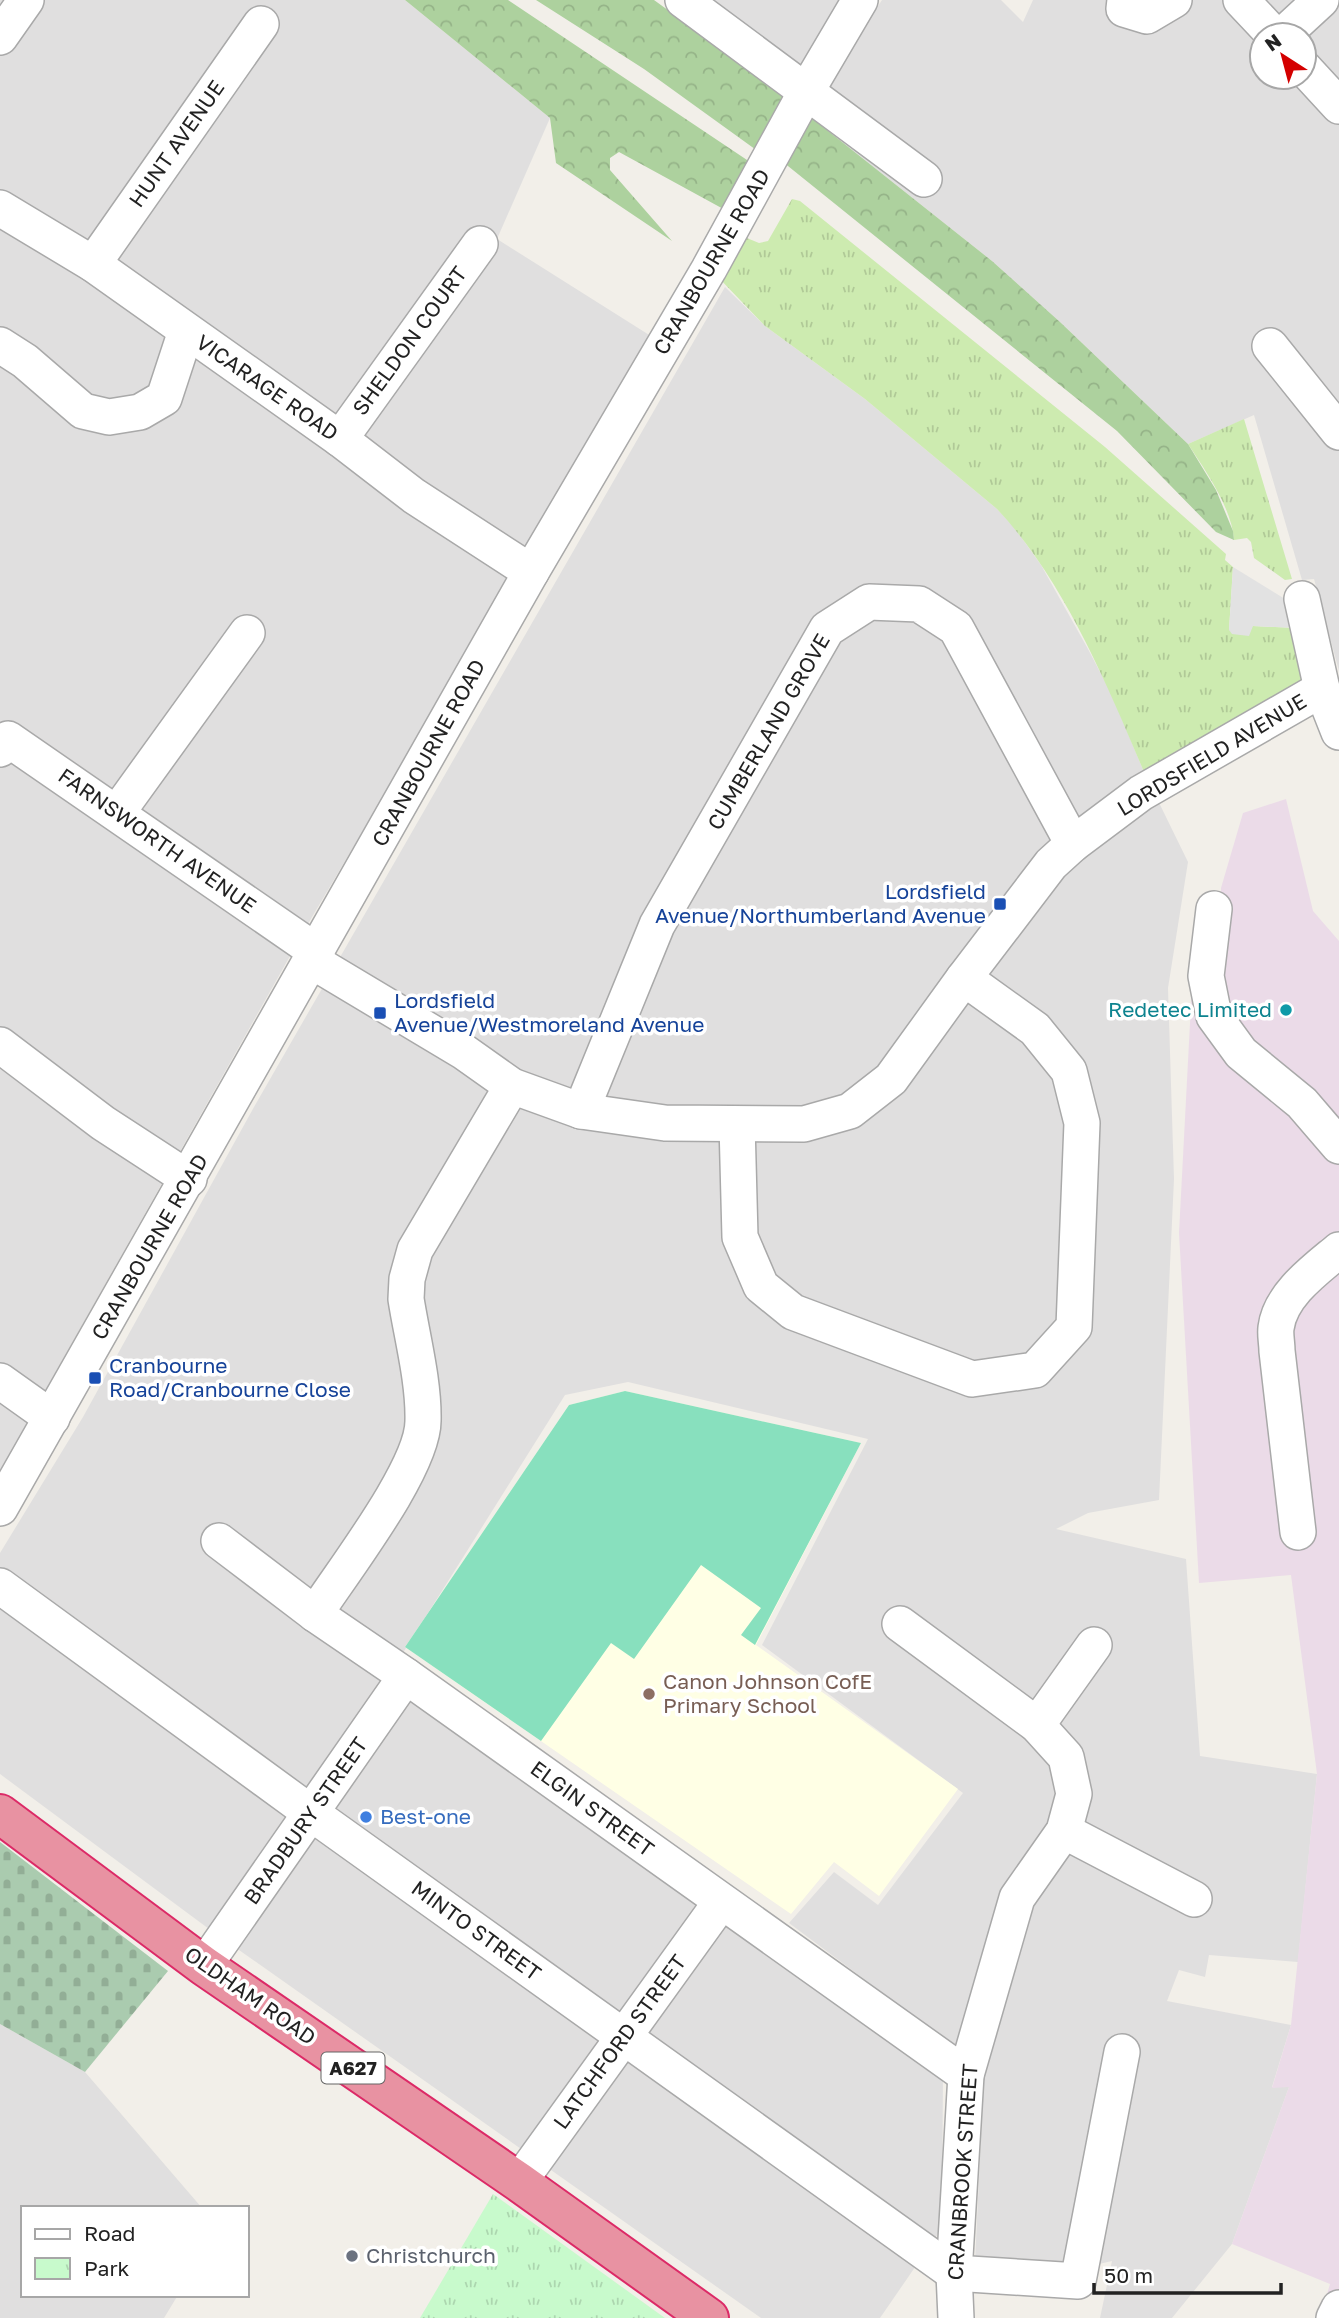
<svg xmlns="http://www.w3.org/2000/svg" width="1339" height="2318" font-family="'Golos Text',sans-serif">
	<defs>
		<pattern id="grass-tufts" width="24" height="20" patternUnits="userSpaceOnUse" patternTransform="scale(1.75)"><rect width="24" height="20" fill="#cdebb0"/><path d="M3 7l-1-3M5 7V3M7 7l1-3M15 17l-1-3M17 17v-4M19 17l1-3" fill="none" stroke="#b0c997"/></pattern>
		<pattern id="forest-crowns" width="20" height="18" patternUnits="userSpaceOnUse" patternTransform="scale(1.75)"><rect width="20" height="18" fill="#add19e"/><path d="M2 6a3 3 0 1 1 6 0M12 15a3 3 0 1 1 6 0" fill="none" stroke="#95b388"/></pattern>
		<pattern id="cemetery-stones" width="16" height="16" patternUnits="userSpaceOnUse" patternTransform="scale(1.75)"><rect width="16" height="16" fill="#aacbaf"/><path d="M2 7V4a2 2 0 0 1 4 0v3zM10 15v-3a2 2 0 0 1 4 0v3z" fill="#92ae96"/></pattern>
		<pattern id="park-tufts" width="24" height="20" patternUnits="userSpaceOnUse" patternTransform="scale(1.75)"><rect width="24" height="20" fill="#c8facc"/><path d="M3 7l-1-3M5 7V3M7 7l1-3M15 17l-1-3M17 17v-4M19 17l1-3" fill="none" stroke="#acd6af"/></pattern>
	</defs>
	<rect width="100%" height="100%" fill="#f2efe9"/>
	<!-- residential -->
	<g fill="#e0dfdf" fill-rule="evenodd">
		<polygon points="0,0 405,0 550,118 497,239 654,338 312,917 0,1471"/>
		<polygon points="686,0 839,0 797,72"/>
		<path d="M882,0H1001L1023,22L1033,0H1339V671L1314,579L1302,580L1254,415L1188,444L1060,322L992,261L808,115ZM1262,35H1304V77H1262Z"/>
		<polygon points="725,287 765,326 865,399 997,509 1014,527 1041,565 1088,649 1112,695 1144,772 1188,862 1168,988 1174,1179 1159,1500 1088,1513 1056,1529 1186,1559 1200,1756 1317,1774 1298,1962 1209,1955 1205,1977 1179,1970 1167,2001 1291,2025 1272,2087 1289,2087 1232,2244 1172,2318 1100,2318 1112,2261 1099,2264 975,2262 983,2094 951,2044 789,1923 834,1872 878,1905 963,1793 762,1645 868,1439 628,1382 565,1395 391,1672 943,2068 942,2228 880,2318 761,2318 205,1926 0,1774 0,1553 83,1417 254,1107"/>
		<polygon points="0,2024 85,2072 202,2208 23,2208 23,2295 178,2295 164,2318 0,2318"/>
	</g>
	<!-- industrial -->
	<polygon fill="#ebdbe8" points="1286,799 1313,911 1339,941 1339,2318 1320,2318 1330,2284 1232,2244 1289,2087 1272,2088 1291,2025 1317,1774 1291,1575 1199,1583 1179,1233 1193,966 1221,902 1221,888 1243,813"/>
	<!-- education -->
	<polygon fill="#ffffe5" points="625,1391 861,1443 756,1645 958,1789 879,1896 834,1862 791,1914 405,1647 569,1405"/>
	<!-- grass -->
	<g fill="url(#grass-tufts)">
		<path d="M792,199L800,201L1105,447L1226,554L1225,560L1233,567L1229,630L1253,626L1296,628L1307,669L1301,680L1144,772C1107,684 1063,579 997,509L865,399L765,326L717,276L742,236L759,243L768,241Z"/>
		<path d="M1244,419L1292,579L1285,580L1254,558L1251,542L1247,538L1234,540C1232,508 1205,470 1188,444Z"/>
	</g>
	<!-- forest -->
	<g fill="url(#forest-crowns)">
		<polygon points="405,0 508,0 753,164 727,211 619,152 610,158 610,170 672,241 556,163 550,118"/>
		<polygon points="536,0 654,0 788,97 759,152 644,69"/>
		<polygon points="808,115 992,261 1060,322 1188,444 1216,490 1233,531 1234,540 1216,532 1117,431 783,162"/>
	</g>
	<!-- cemetery -->
	<polygon fill="url(#cemetery-stones)" points="0,1842 168,1971 85,2072 0,2024"/>
	<!-- park -->
	<polygon fill="url(#park-tufts)" points="493,2194 665,2318 420,2318"/>
	<!-- pitch -->
	<polygon fill="#88e0be" points="625,1391 861,1443 755,1645 741,1635 761,1608 701,1565 634,1659 611,1643 541,1741 405,1647 569,1405"/>
	<!-- parking -->
	<polygon fill="#e2e2e2" points="1233,567 1293,604 1296,628 1253,626 1249,636 1232,634 1229,630"/>
	<g fill="none" stroke-linecap="round" stroke-linejoin="round">
		<!-- minor casing -->
		<g stroke="#a9a9a9" stroke-width="38">
			<g id="minor">
				<polyline points="683,0 924,179"/>
				<polyline points="1125,0 1124,9 1147,16 1174,0"/>
				<polyline points="1241,0 1274,35"/>
				<polyline points="1283,35 1321,0"/>
				<polyline points="0,37 26,0"/>
				<polyline points="1304,68 1339,106"/>
				<polyline points="0,208 93,264 340,439 414,496 531,572"/>
				<polyline points="93,264 261,24"/>
				<polyline points="0,345 25,361 83,411 109,417 140,412 164,398 186,331"/>
				<polyline points="1270,346 1339,432"/>
				<polyline points="340,439 480,244"/>
				<polyline points="1302,599 1322,689 1339,732"/>
				<polyline points="0,749 8,739 317,952"/>
				<polyline points="117,813 247,633"/>
				<polyline points="1214,909 1206,976 1214,1016 1241,1053 1302,1103 1339,1146"/>
				<polyline points="312,961 464,1052 512,1086 581,1111 665,1123 804,1124 850,1111 891,1079 964,978 1051,864 1073,844 1141,793 1322,689"/>
				<polyline points="0,1045 103,1123 189,1179"/>
				<polyline points="581,1111 657,925 827,629 869,602 919,604 956,628 1073,844"/>
				<polyline points="737,1124 740,1237 761,1286 793,1312 972,1379 1035,1370 1074,1327 1082,1123 1069,1071 1035,1029 964,978"/>
				<polyline points="0,1381 52,1418"/>
				<polyline points="0,1508 531,572 709,269 807,90 860,0"/>
				<path d="M1298,1532L1277,1351C1277,1343 1275,1335 1276,1328C1280,1295 1315,1270 1339,1250"/>
				<polyline points="219,1541 315,1614 406,1676 966,2075"/>
				<polyline points="0,1586 311,1813 954,2273 1078,2281 1122,2052"/>
				<path d="M315,1614C343,1571 423,1468 423,1421C424,1382 412,1337 406,1299L407,1279L415,1250L512,1086"/>
				<polyline points="900,1624 1037,1725 1066,1757 1074,1794 1064,1831 1017,1898 966,2075 954,2273 956,2318"/>
				<polyline points="1037,1725 1094,1645"/>
				<polyline points="1064,1831 1194,1899"/>
				<polyline points="204,1966 406,1676"/>
				<polyline points="519,2182 721,1902"/>
				<polyline points="1334,2318 1339,2308"/>
			</g>
		</g>
		<!-- highway casing -->
		<g stroke="#dc2a67" stroke-width="42">
			<polyline id="highway" points="0,1814 204,1966 519,2182 709,2318"/>
		</g>
		<!-- minor -->
		<use href="#minor" stroke="#fff" stroke-width="35"/>
		<!-- highway -->
		<use href="#highway" stroke="#e892a2" stroke-width="38"/>
	</g>
	<!-- markers -->
	<g fill="#1a4fb4" stroke="#fff" stroke-width="2.5">
		<rect x="993" y="897" width="14" height="14" rx="3.5"/>
		<rect x="373" y="1006" width="14" height="14" rx="3.5"/>
		<rect x="88" y="1371" width="14" height="14" rx="3.5"/>
	</g>
	<circle fill="#0f9aa8" stroke="#fff" stroke-width="2.5" cx="1286" cy="1010" r="7"/>
	<circle fill="#8d6e63" stroke="#fff" stroke-width="2.5" cx="649" cy="1694" r="7"/>
	<circle fill="#3f7fe0" stroke="#fff" stroke-width="2.5" cx="366" cy="1817" r="7"/>
	<circle fill="#6b7280" stroke="#fff" stroke-width="2.5" cx="352" cy="2256" r="7"/>
	<g text-anchor="middle" stroke-width="7" stroke-linejoin="round" paint-order="stroke">
		<!-- shield labels -->
		<rect fill="#fff" stroke="#646464" stroke-width="2" x="321.5" y="2052.5" width="63" height="31" rx="5"/>
		<g font-size="19" font-weight="bold" fill="#222">
			<text x="353" y="2075">A627</text>
		</g>
		<!-- street labels -->
		<g font-size="21" fill="#222" stroke="#fff">
			<text transform="translate(177 144) rotate(-55)" y="7">HUNT AVENUE</text>
			<text transform="translate(712 262) rotate(-60)" y="7">CRANBOURNE ROAD</text>
			<text transform="translate(410 341) rotate(-54)" y="7">SHELDON COURT</text>
			<text transform="translate(267 388) rotate(35)" y="7">VICARAGE ROAD</text>
			<text transform="translate(769 732) rotate(-60)" y="7">CUMBERLAND GROVE</text>
			<text transform="translate(429 753) rotate(-61)" y="7">CRANBOURNE ROAD</text>
			<text transform="translate(1212 755) rotate(-31)" y="7">LORDSFIELD AVENUE</text>
			<text transform="translate(157 841) rotate(35)" y="7">FARNSWORTH AVENUE</text>
			<text transform="translate(150 1247) rotate(-60)" y="7">CRANBOURNE ROAD</text>
			<text transform="translate(592 1809) rotate(36)" y="7">ELGIN STREET</text>
			<text transform="translate(306 1821) rotate(-55)" y="7">BRADBURY STREET</text>
			<text transform="translate(476 1931) rotate(36)" y="7">MINTO STREET</text>
			<text transform="translate(250 1996) rotate(35)" y="7">OLDHAM ROAD</text>
			<text transform="translate(620 2042) rotate(-54)" y="7">LATCHFORD STREET</text>
			<text transform="translate(963 2172) rotate(-86)" y="7">CRANBROOK STREET</text>
		</g>
		<!-- transit labels -->
		<g font-size="21" fill="#164399" stroke="#fff" text-anchor="start">
			<text x="986" y="899" text-anchor="end">Lordsfield<tspan x="986" dy="24">Avenue/Northumberland Avenue</tspan></text>
			<text x="394" y="1008">Lordsfield<tspan x="394" dy="24">Avenue/Westmoreland Avenue</tspan></text>
			<text x="109" y="1373">Cranbourne<tspan x="109" dy="24">Road/Cranbourne Close</tspan></text>
		</g>
		<!-- culture labels -->
		<g font-size="21" fill="#0d838f" stroke="#fff" text-anchor="end">
			<text x="1272" y="1017">Redetec Limited</text>
		</g>
		<!-- education labels -->
		<g font-size="21" fill="#785e54" stroke="#fff" text-anchor="start">
			<text x="663" y="1689">Canon Johnson CofE<tspan x="663" dy="24">Primary School</tspan></text>
		</g>
		<!-- shop labels -->
		<g font-size="21" fill="#366cbe" stroke="#fff" text-anchor="start">
			<text x="380" y="1824">Best-one</text>
		</g>
		<!-- worship labels -->
		<g font-size="21" fill="#5b616d" stroke="#fff" text-anchor="start">
			<text x="366" y="2263">Christchurch</text>
		</g>
	</g>
	<!-- legend -->
	<rect x="21" y="2206" width="228" height="91" fill="#ffffff" stroke="#a7a7a7" stroke-width="2"/>
	<rect x="35" y="2229" width="35" height="10" fill="#ffffff" stroke="#a7a7a7" stroke-width="2"/>
	<text x="84" y="2241" font-size="21" fill="#222222">Road</text>
	<rect x="35" y="2258" width="35" height="21" fill="url(#park-tufts)" stroke="#a7a7a7" stroke-width="2"/>
	<text x="84" y="2276" font-size="21" fill="#222222">Park</text>
	<!-- north arrow -->
	<g transform="translate(1283 56) rotate(324)"><circle r="33" fill="#ffffff" stroke="#a7a7a7" stroke-width="2"/>
	<path d="M0-5L12 26L0 18L-12 26Z" fill="#d40000"/>
	<text y="-10" font-size="19" font-weight="bold" text-anchor="middle" fill="#222222">N</text>
	</g>
	<!-- scale -->
	<path d="M1094 2283v10h187v-10" fill="none" stroke="#222222" stroke-width="3.5"/>
	<text x="1104" y="2283" font-size="21" fill="#222222" stroke="#ffffff" stroke-width="5" paint-order="stroke">50 m</text>
</svg>
